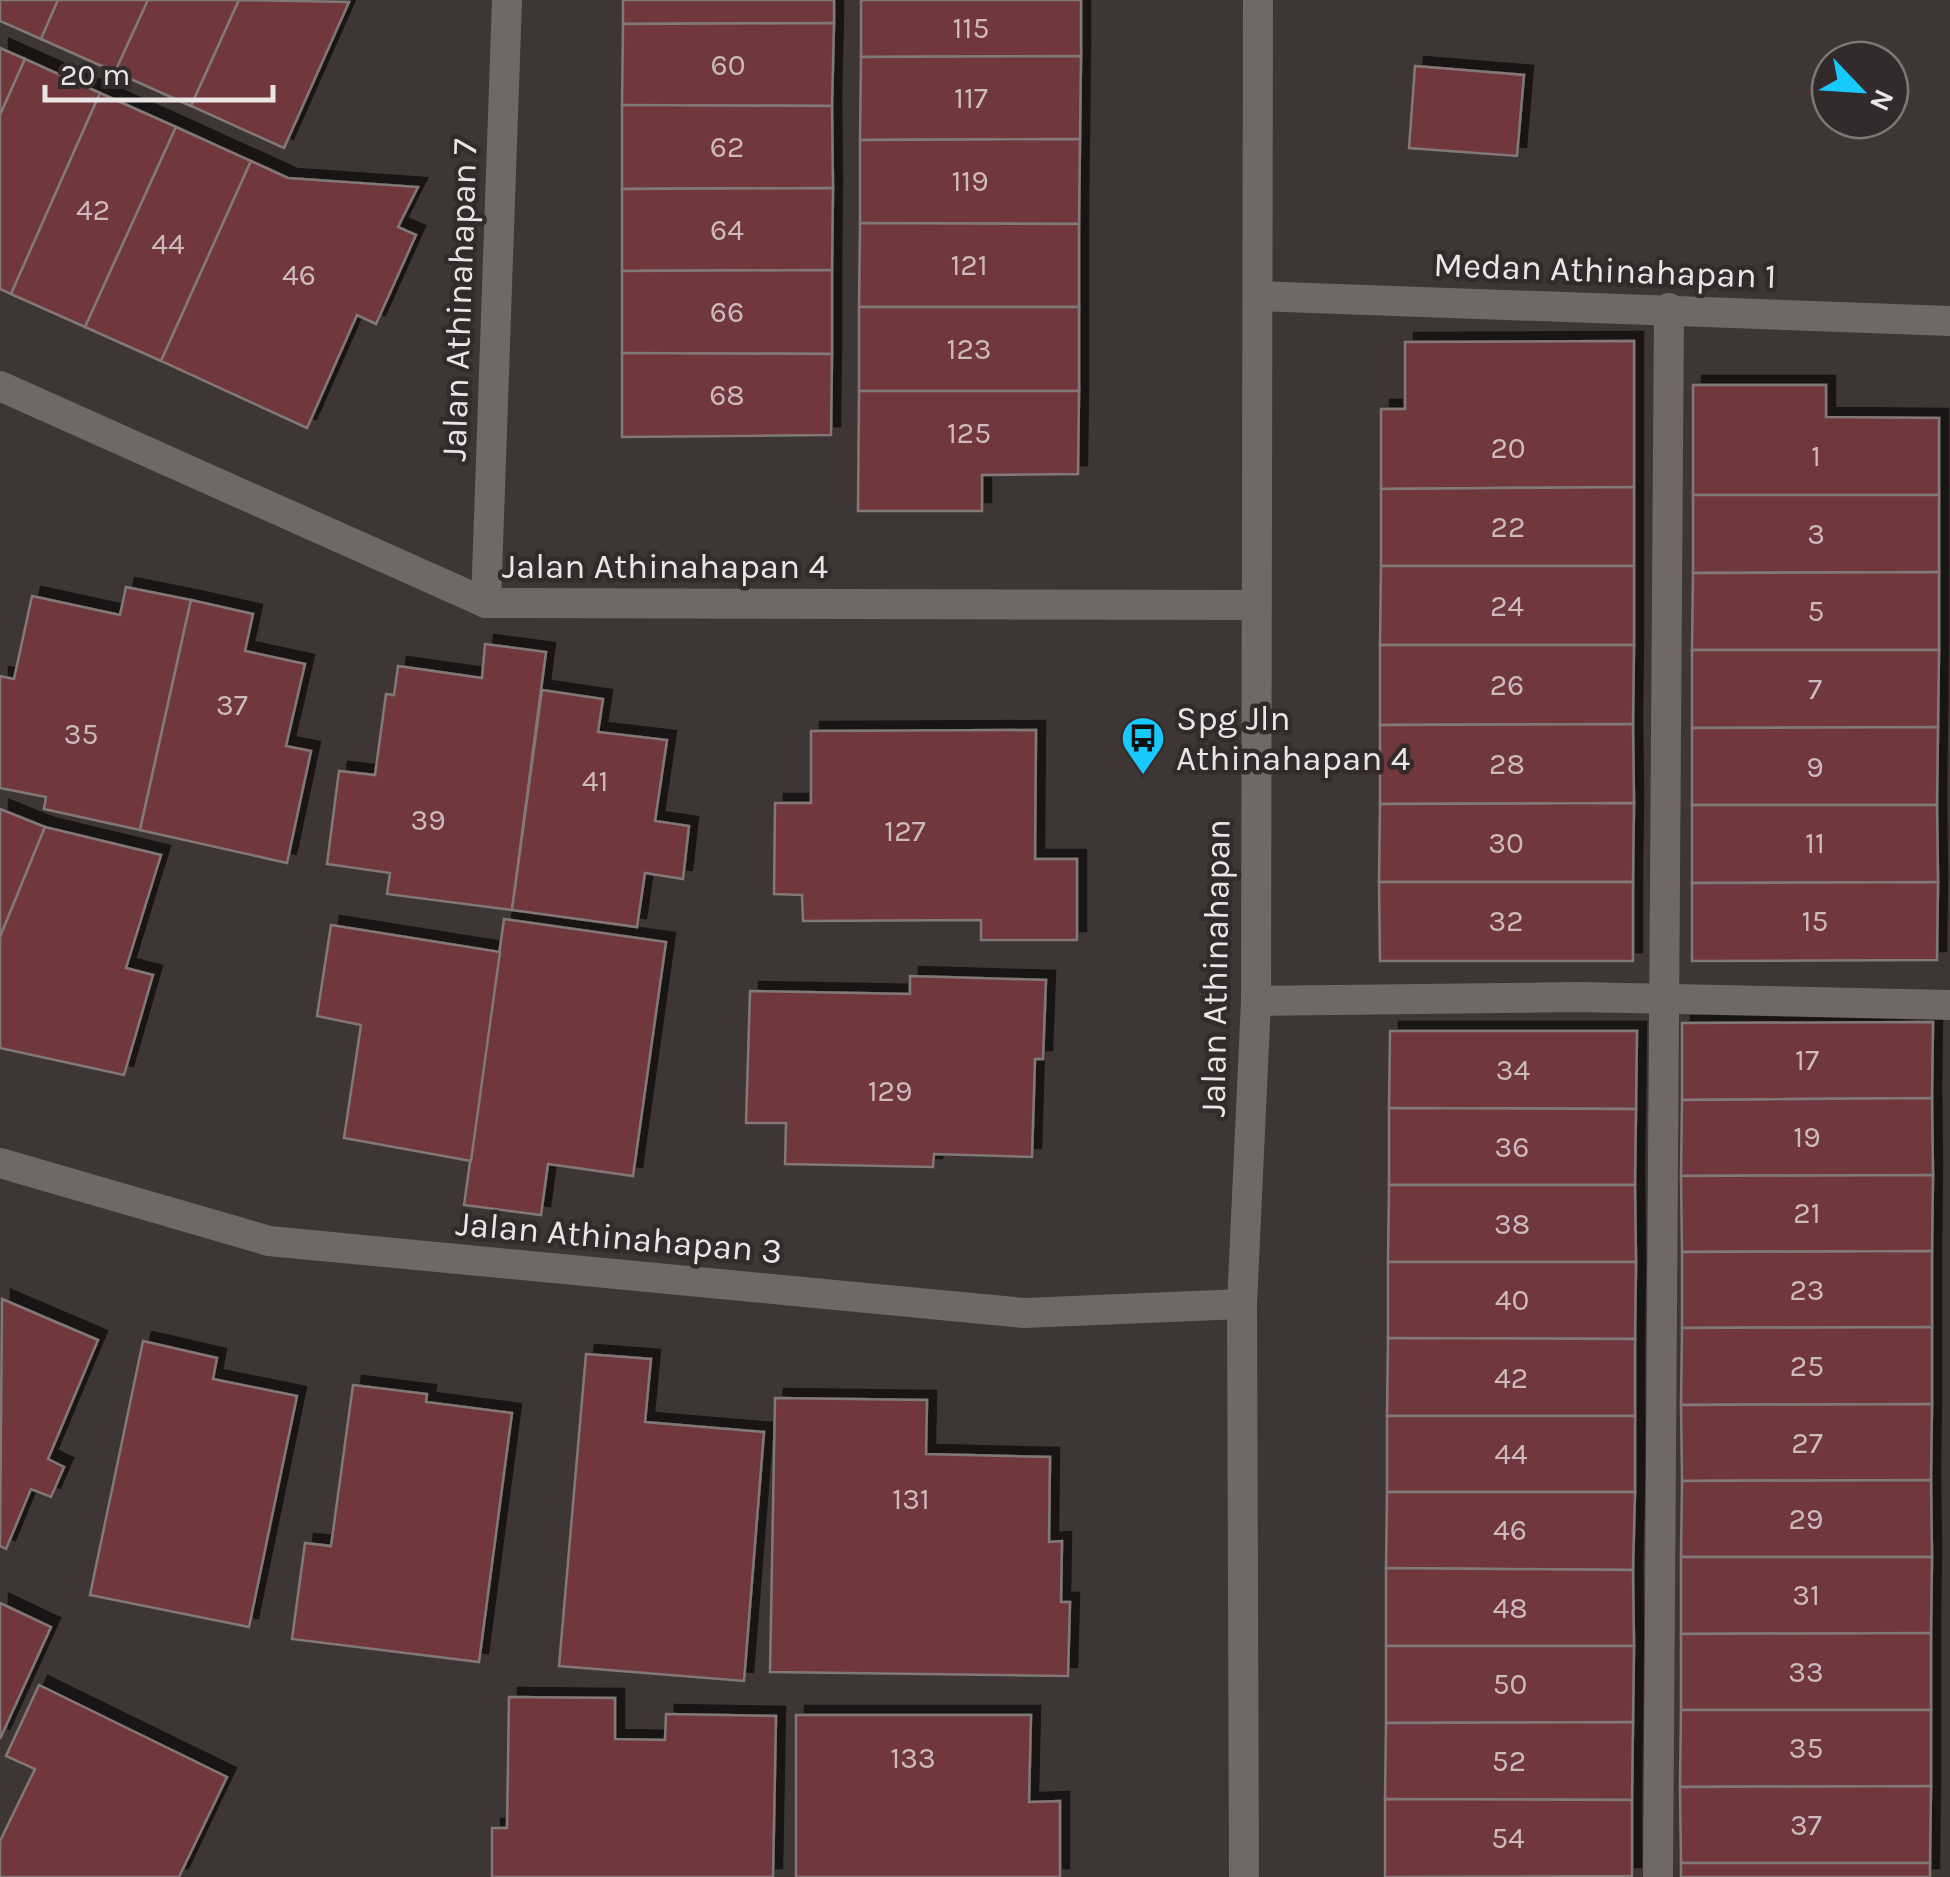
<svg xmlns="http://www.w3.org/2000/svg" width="1950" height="1877" font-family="Karla,sans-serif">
	<defs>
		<filter id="shadow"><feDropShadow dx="9" dy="-9" stdDeviation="0" flood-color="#0009"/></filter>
	</defs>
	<rect width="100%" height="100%" fill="#3e3535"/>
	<!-- building -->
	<g fill="#70383e" stroke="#827878" stroke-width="2.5" filter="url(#shadow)">
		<polygon points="0,0 58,0 41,39 0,21"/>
		<polygon points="58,0 148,0 115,72 41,39"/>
		<polygon points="148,0 239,0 191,106 115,72"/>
		<polygon points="239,0 349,2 284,148 191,106"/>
		<polygon points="623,0 834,0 834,23 623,24"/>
		<polygon points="861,0 1081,0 1081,56 861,57"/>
		<polygon points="834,23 832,106 622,105 623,24"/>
		<polygon points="0,48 25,59 0,115"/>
		<polygon points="1081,56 1080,139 860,140 861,57"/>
		<polygon points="25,59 100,93 11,294 0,289 0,115"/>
		<polygon points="1415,66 1524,75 1517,156 1409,148"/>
		<polygon points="100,93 176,127 85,327 11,294"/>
		<polygon points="622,105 832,106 833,188 622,189"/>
		<polygon points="176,127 251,161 161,361 85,327"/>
		<polygon points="1080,139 1079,224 860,223 860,140"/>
		<polygon points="251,161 288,178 418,187 398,227 416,235 376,324 357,315 307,428 161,361"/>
		<polygon points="833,188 832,270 622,271 622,189"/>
		<polygon points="860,223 1079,224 1079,307 859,307"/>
		<polygon points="832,270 832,354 622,353 622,271"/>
		<rect x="859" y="307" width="220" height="84"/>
		<polygon points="1634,341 1634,487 1381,489 1381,409 1405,409 1405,342"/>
		<polygon points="622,353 832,354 831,435 622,437"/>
		<polygon points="1693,385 1826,385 1826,417 1939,418 1939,495 1693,495"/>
		<polygon points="859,391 1079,391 1078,474 982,475 982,511 858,511"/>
		<polygon points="1634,487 1634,566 1381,566 1381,489"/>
		<polygon points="1693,495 1939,495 1939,572 1693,573"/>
		<polygon points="1381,566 1634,566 1634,645 1380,645"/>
		<polygon points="1939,572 1939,650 1692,650 1693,573"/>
		<polygon points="126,587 191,600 140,830 44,809 46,797 0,788 0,676 14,679 32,596 120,615"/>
		<polygon points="191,600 253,614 245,651 305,664 286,746 311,751 287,863 140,830"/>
		<polygon points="485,644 546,652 512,910 387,894 390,873 327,864 339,771 375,775 386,694 394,695 398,666 482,678"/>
		<polygon points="1380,645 1634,645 1633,724 1380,725"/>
		<polygon points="1692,650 1939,650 1938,727 1692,728"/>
		<polygon points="542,690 603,699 598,732 667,740 655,821 689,826 683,879 645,873 637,927 512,910"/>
		<polygon points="1633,724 1634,803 1380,804 1380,725"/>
		<polygon points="1938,727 1937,805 1692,805 1692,728"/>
		<polygon points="1036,730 1035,859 1077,859 1077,940 981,940 981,920 803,921 802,895 774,894 775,803 811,803 811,731"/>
		<polygon points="1634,803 1633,882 1379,882 1380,804"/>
		<polygon points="1692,805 1937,805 1938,882 1692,883"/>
		<polygon points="0,809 45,827 0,937"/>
		<polygon points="45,827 161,855 126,968 153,975 124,1075 0,1048 0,937"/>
		<polygon points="1379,882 1633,882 1633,961 1380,961"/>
		<polygon points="1938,882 1937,960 1692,961 1692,883"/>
		<polygon points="504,919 666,942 633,1176 548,1164 541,1215 464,1205"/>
		<polygon points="331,925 500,952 471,1161 344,1138 361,1025 317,1016"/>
		<polygon points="910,976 1046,980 1043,1059 1035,1059 1032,1157 934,1154 933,1167 785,1164 786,1123 746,1123 750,991 910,994"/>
		<polygon points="1933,1022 1932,1098 1682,1100 1682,1023"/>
		<polygon points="1390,1031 1637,1031 1636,1109 1389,1108"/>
		<polygon points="1932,1098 1933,1175 1681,1176 1682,1100"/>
		<polygon points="1389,1108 1636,1109 1635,1185 1389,1185"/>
		<polygon points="1933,1175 1932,1251 1682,1252 1681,1176"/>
		<polygon points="1389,1185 1635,1185 1636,1262 1388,1262"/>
		<polygon points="1932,1251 1932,1327 1682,1328 1682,1252"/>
		<polygon points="1388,1262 1636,1262 1635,1339 1388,1338"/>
		<polygon points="2,1299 98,1340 48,1459 64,1467 51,1497 31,1489 6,1549 0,1546"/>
		<polygon points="1932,1327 1932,1404 1681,1405 1682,1328"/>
		<polygon points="1388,1338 1635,1339 1635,1416 1387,1416"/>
		<polygon points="143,1341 217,1358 213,1379 297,1396 249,1627 90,1595"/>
		<polygon points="586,1354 651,1359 645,1422 764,1432 744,1681 559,1666"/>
		<polygon points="353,1385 427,1394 426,1402 512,1413 479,1662 292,1639 305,1543 331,1546"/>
		<polygon points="775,1398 927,1400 926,1454 1050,1457 1049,1542 1062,1541 1061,1602 1070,1602 1068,1676 770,1672"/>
		<polygon points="1932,1404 1931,1480 1682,1481 1681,1405"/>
		<rect x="1387" y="1416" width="248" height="76"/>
		<polygon points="1931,1480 1932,1557 1681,1557 1682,1481"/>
		<polygon points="1387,1492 1635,1492 1633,1570 1386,1568"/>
		<polygon points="1681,1557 1932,1557 1931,1633 1681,1634"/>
		<polygon points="1386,1568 1633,1570 1634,1646 1386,1646"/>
		<polygon points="0,1603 51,1627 0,1739"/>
		<polygon points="1931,1633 1931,1710 1681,1710 1681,1634"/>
		<polygon points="1386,1646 1634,1646 1633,1722 1386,1723"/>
		<polygon points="39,1685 227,1777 179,1877 0,1877 0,1841 35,1769 6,1756"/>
		<polygon points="509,1697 615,1698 615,1739 665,1740 666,1714 776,1716 773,1877 492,1877 492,1828 507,1828"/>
		<polygon points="1681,1710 1931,1710 1931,1786 1680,1787"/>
		<polygon points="796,1715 1031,1715 1029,1802 1060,1801 1060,1877 796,1877"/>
		<polygon points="1633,1722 1632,1800 1385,1799 1386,1723"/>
		<polygon points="1931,1786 1930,1863 1681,1863 1680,1787"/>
		<polygon points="1385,1799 1632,1800 1632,1876 1385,1877"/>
		<rect x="1681" y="1863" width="249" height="14"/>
	</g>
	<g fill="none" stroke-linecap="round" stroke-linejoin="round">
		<!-- minor -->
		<g stroke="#706767" stroke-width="30">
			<polyline points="1258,296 1950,321"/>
			<polyline points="0,386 486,603 1255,605"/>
			<polyline points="486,603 507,0"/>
			<polyline points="1256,1001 1578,997 1950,1005"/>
			<polyline points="0,1163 269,1241 1024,1313 1242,1304"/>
			<polyline points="1244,1877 1242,1304 1256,1001 1258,0"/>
			<polyline points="1658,1877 1669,308"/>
		</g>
	</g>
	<!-- icons -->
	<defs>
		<g id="bus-pin" transform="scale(2.25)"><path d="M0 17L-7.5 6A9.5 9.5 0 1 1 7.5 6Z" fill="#18cafc" stroke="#332b2b"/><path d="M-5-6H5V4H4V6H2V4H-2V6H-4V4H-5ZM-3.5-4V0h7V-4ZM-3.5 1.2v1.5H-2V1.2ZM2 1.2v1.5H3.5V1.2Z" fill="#111"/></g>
	</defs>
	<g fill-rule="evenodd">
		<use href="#bus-pin" x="1143" y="738"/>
	</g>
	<g text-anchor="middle" stroke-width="9" stroke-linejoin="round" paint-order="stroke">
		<!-- number labels -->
		<g font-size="30" fill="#ccbabc">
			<text x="971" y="38">115</text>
			<text x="728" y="75">60</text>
			<text x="971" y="108">117</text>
			<text x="727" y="157">62</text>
			<text x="970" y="191">119</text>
			<text x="93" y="220">42</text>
			<text x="727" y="240">64</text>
			<text x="168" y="254">44</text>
			<text x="969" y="275">121</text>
			<text x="299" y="285">46</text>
			<text x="727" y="322">66</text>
			<text x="969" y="359">123</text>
			<text x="727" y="405">68</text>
			<text x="969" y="443">125</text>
			<text x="1508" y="458">20</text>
			<text x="1816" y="466">1</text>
			<text x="1508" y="537">22</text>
			<text x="1816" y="544">3</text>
			<text x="1507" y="616">24</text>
			<text x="1816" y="621">5</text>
			<text x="1507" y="695">26</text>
			<text x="1815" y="699">7</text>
			<text x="232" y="715">37</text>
			<text x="81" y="744">35</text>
			<text x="1507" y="774">28</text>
			<text x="1815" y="777">9</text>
			<text x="595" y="791">41</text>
			<text x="428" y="830">39</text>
			<text x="905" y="841">127</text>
			<text x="1506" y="853">30</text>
			<text x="1815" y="853">11</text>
			<text x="1506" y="931">32</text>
			<text x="1815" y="931">15</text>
			<text x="1807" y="1070">17</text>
			<text x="1513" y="1080">34</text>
			<text x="890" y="1101">129</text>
			<text x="1807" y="1147">19</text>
			<text x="1512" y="1157">36</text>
			<text x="1807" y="1223">21</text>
			<text x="1512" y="1234">38</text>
			<text x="1807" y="1300">23</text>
			<text x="1512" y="1310">40</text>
			<text x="1807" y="1376">25</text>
			<text x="1511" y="1388">42</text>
			<text x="1807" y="1453">27</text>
			<text x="1511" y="1464">44</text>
			<text x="911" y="1509">131</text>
			<text x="1806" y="1529">29</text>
			<text x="1510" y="1540">46</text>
			<text x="1806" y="1605">31</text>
			<text x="1510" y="1618">48</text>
			<text x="1806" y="1682">33</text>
			<text x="1510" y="1694">50</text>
			<text x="1806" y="1758">35</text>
			<text x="913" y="1768">133</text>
			<text x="1509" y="1771">52</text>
			<text x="1806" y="1835">37</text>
			<text x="1508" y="1848">54</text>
		</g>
		<!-- street labels -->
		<g font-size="35" fill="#ebe6e6" stroke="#332b2b">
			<text transform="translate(1605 270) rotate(2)" y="12">Medan Athinahapan 1</text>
			<text transform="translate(459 300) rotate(-88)" y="12">Jalan Athinahapan 7</text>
			<text x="665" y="578">Jalan Athinahapan 4</text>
			<text transform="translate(1215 968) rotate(-89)" y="12">Jalan Athinahapan</text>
			<text transform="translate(619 1237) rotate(5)" y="12">Jalan Athinahapan 3</text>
		</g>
		<!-- poi labels -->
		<g font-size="35" fill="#ebe6e6" stroke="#332b2b" text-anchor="start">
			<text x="1176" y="730">Spg Jln<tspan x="1176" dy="40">Athinahapan 4</tspan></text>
		</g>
	</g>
	<!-- north arrow -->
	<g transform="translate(1860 90) rotate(115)"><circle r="48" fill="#332b2b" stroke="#7d7676" stroke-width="2.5"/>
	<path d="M0-8L18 38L0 25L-18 38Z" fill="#18cafc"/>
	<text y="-15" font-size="28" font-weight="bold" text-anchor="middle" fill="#ebe6e6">N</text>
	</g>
	<!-- scale -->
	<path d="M45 85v15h228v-15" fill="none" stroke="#ebe6e6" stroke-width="5"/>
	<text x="60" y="85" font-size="30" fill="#ebe6e6" stroke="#332b2b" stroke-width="8" paint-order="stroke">20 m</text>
</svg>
